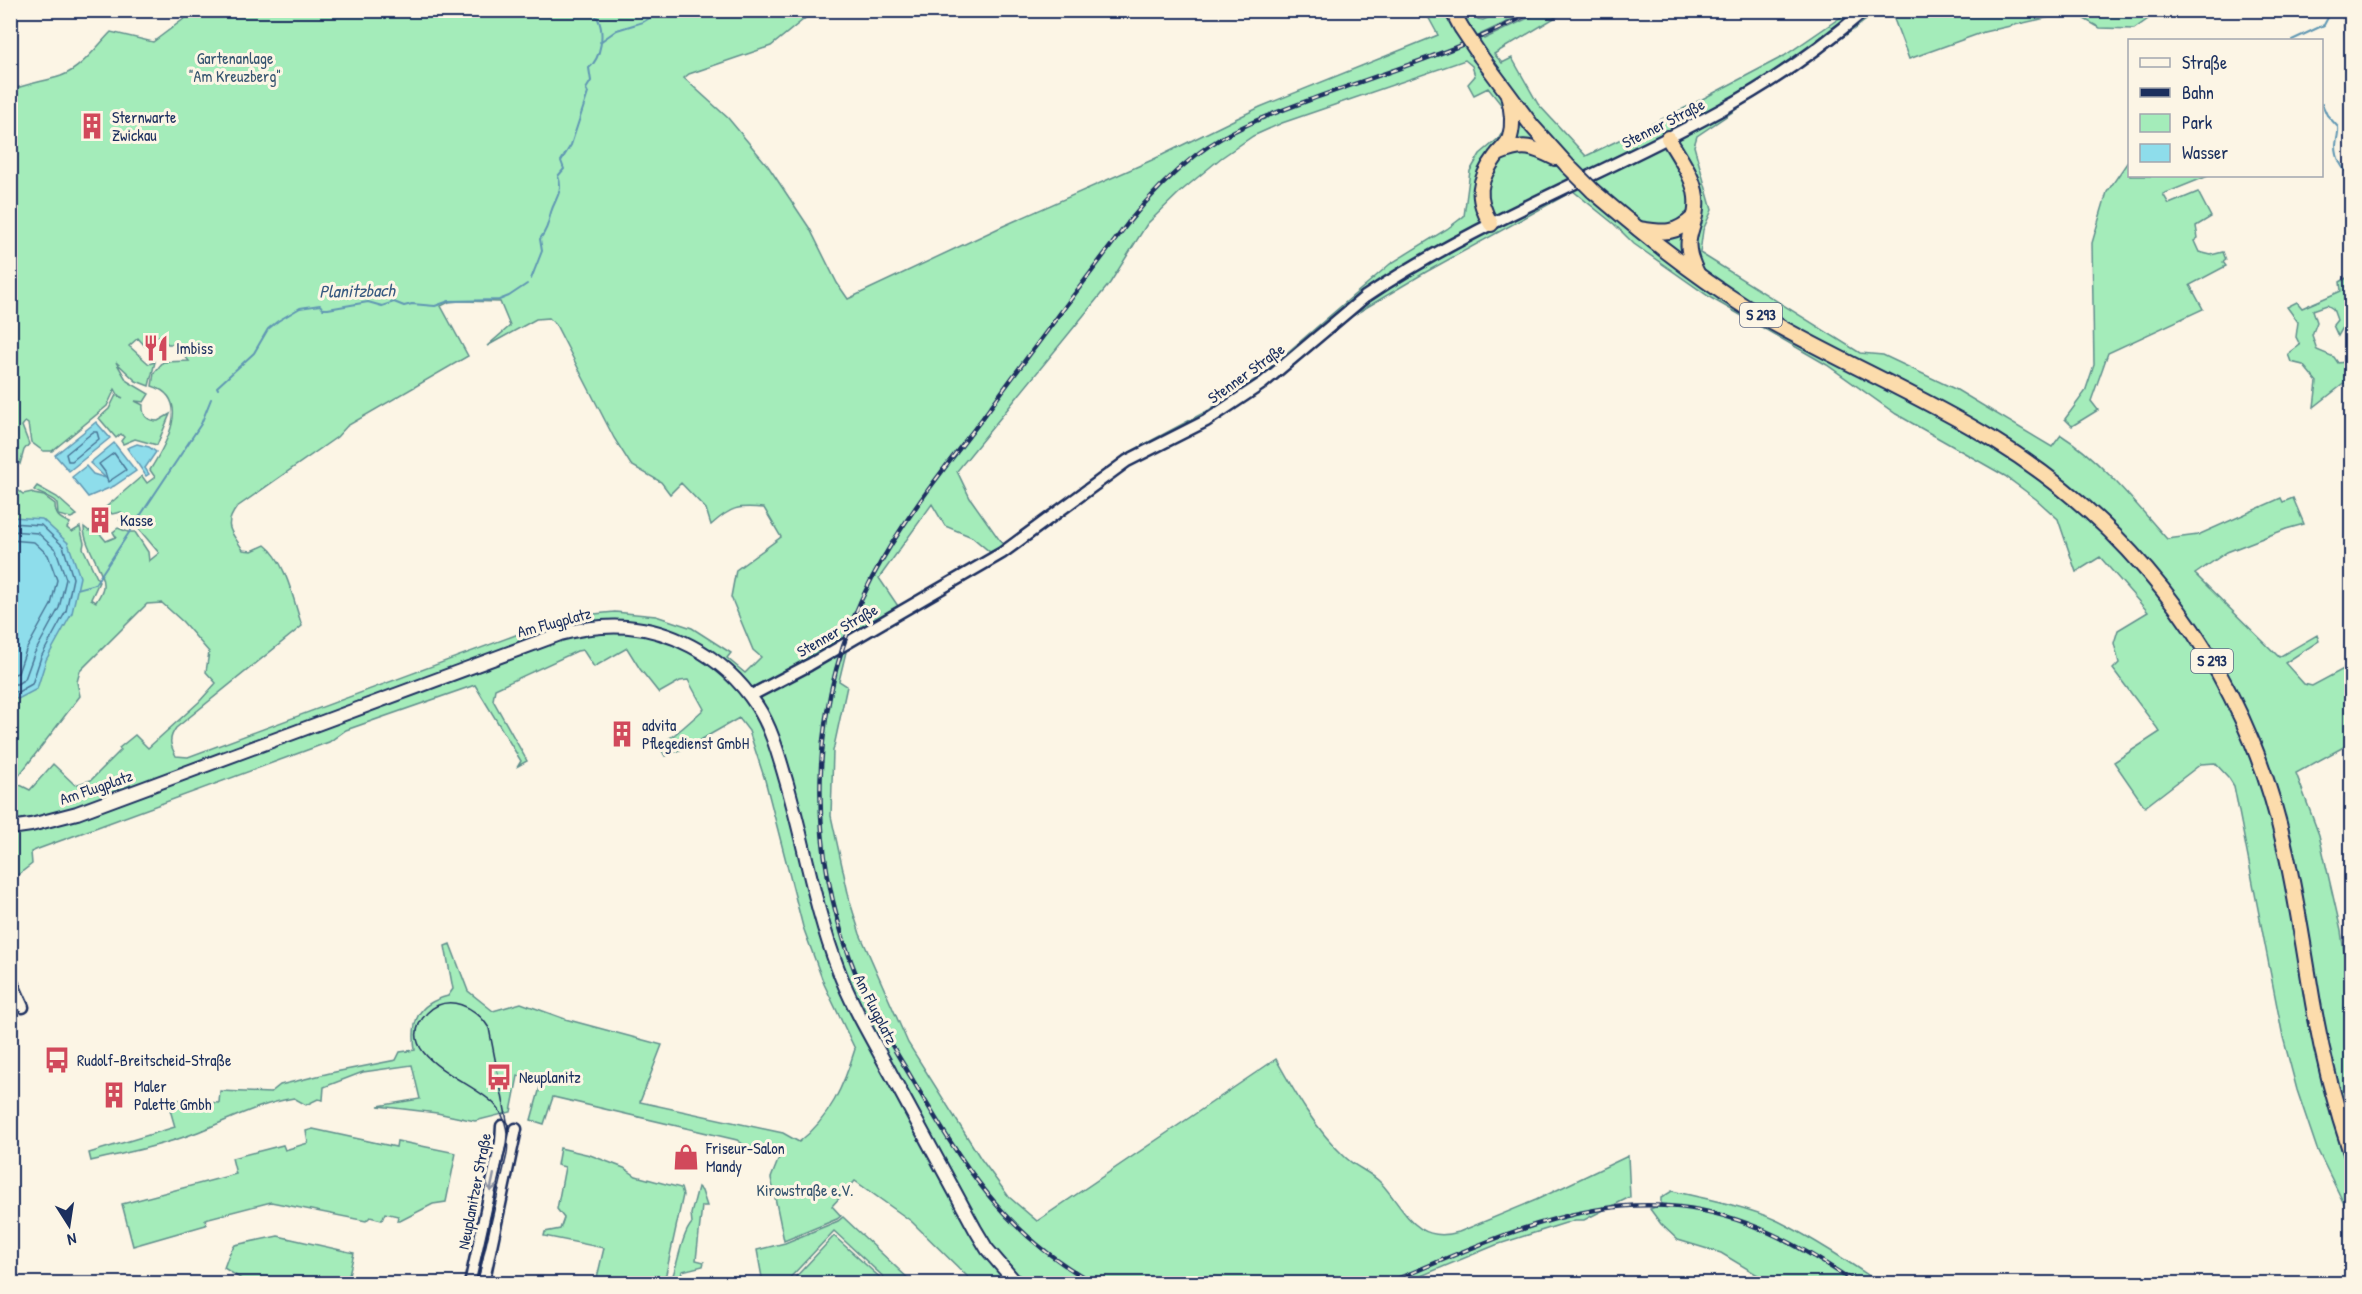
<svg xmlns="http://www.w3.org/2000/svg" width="2362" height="1294" font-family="'Patrick Hand',sans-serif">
	<rect width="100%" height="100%" fill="#fcf5e5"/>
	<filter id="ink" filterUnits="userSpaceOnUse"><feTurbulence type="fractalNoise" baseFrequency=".0167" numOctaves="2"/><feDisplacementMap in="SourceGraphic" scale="12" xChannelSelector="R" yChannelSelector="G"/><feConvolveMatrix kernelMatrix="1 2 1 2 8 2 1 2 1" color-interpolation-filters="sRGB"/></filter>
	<g filter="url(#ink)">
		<!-- green -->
		<g fill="#a4ecba" stroke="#608e8c" stroke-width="1.5" fill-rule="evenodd">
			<path d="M196,10L814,11L771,46L689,74L684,78L728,118L768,166L810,229L837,283L848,299L1001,227L1152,160L1260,107L1438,35L1425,11H1470L1478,19L1483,20L1504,11H1530L1481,34L1484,39L1543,11H1566L1494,54L1502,63L1512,58L1538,104L1586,156L1689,106L1784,56L1841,17L1838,11H1878L1849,33L1697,136L1694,146L1712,210L1703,230L1700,253L1860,353L1883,355L1957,390L2052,447L2061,435C2101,460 2136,504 2167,539L2198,535L2281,498L2283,502L2293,498L2304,524L2286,529L2227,552L2195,574L2279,657L2317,635L2319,641L2285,663L2304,684L2312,686L2351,665V743L2296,773L2319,835L2341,931L2351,1003V1218L2317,1149L2297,1090L2283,1037L2234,786L2229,778L2215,763L2201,764L2145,807L2114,762L2160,732L2113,669L2119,663L2114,643L2118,630L2148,612L2100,557L2076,572L2058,519L2036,499L2005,476L1896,414L1827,365L1711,298L1634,244L1614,224L1573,191L1426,272L1342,322L1281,376L1207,424L1128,467L1011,553L1003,546L990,552L972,537L945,526L932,504L879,578L898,606L850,635L839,681L847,686L833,751L831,816L850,902L860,934L908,1043L981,1159L1009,1197L1037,1221L1276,1059C1295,1093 1315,1129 1344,1156C1354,1167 1371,1172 1381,1183C1405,1209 1415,1245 1459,1232L1536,1200L1628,1156L1630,1197L1584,1220H1575L1496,1245L1404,1283H974L911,1221L855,1181L832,1206L841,1216L837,1219L784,1241L771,1178L779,1158L768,1149L757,1154L737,1140L553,1097L544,1124L531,1120L542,1080L518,1076L511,1112L475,1121L437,1113L378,1106L420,1099L412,1065L363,1072L324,1087L323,1100L318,1099L306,1105L294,1098C258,1104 231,1119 198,1132C164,1145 127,1153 91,1161L89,1153L175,1127L167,1099L219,1103L220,1091L270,1093L280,1085L330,1073L396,1060L400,1052L415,1050C411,1021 417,1004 448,996L453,989L445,946L450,944L468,991L493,1011L521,1003L565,1019L662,1045L640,1102L783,1133L799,1142C830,1118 844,1085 855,1049L824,984L803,927L765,780L749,731L739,718L690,746L665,756L659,745C677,735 689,722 704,709L688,680L680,681L659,693L640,669L627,648L594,667L583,650L577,651L495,689L493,700L527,761L518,766L521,761L475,685L346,730L329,742L38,849L31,852L32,864L19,874L11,877L10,491L15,488L23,494L32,492L34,494L44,496L55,504C55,516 59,518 70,523L67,528L72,532L80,527L84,543L83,548L99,582L91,599L96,602C99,596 104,591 103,584C103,567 84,547 84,527L89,531L96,529L106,541L116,537L113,532L118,528L128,532H135L148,552L149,561L159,553L138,528L120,520L124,516L121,512L112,514L106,507L142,476L147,483L155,477L150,470C165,446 193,399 152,386L154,373L163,362L189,361L175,344H168L158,336L145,346L138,338L129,346L149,364L155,362L149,386L136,381L116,362L127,381L149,394L144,402L135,401L143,405C142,416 148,421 158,421L170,414L157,445L135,439L123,444L121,441L124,437L121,434L116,438L99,418L109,409L116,395L123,398L119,396L115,389L107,406L52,451H43L31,442L28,424L25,422L22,426L29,444L24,450L20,464L11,452V90C27,84 45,81 61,76C81,69 97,46 111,32L153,42ZM1465,60L1472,66L1475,76L1468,84L1474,95L1488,88L1503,107L1506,125L1499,138L1480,154L1470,171L1464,216L1447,229L1390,264L1259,377L1209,410L1130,452L1003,545L970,498L957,471L1110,283L1147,224L1180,192L1221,158L1253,136L1282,123ZM460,301L500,302L510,326L487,346L536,319L549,318L556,325L614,438L631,465L661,482L670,494L681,483L706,509L711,525C732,506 738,506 764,508L781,537L736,570L731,597L753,650L761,657L745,673L727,658L731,653L692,628L656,616L615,612L573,616L521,633L188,757L176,756C170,745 168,739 176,728L302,626C294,602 286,561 265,545L252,551L243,550C232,532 222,527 237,507L337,437L347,426L468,356L441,306L449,302ZM162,603L183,622L209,652L206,672L216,683L199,702L148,748L135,735L119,748L121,750L91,780L75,785L53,764L30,790L14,782L80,696L77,682L80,671L147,604Z"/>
			<polygon points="1891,11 1891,10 2149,11 2148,19 2134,29 2100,28 2072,12 1984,32 1909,59"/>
			<polygon points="2129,160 2130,176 2208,176 2163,194 2169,204 2198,192 2211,217 2196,226 2198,238 2194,241 2199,252 2211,255 2223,252 2226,260 2223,262 2226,266 2190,285 2203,309 2108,353 2091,401 2098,410 2072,426 2065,419 2085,392 2094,365 2092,243 2107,192"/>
			<polygon points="2351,275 2351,313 2338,336 2333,325 2337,320 2333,309 2327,305 2313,310 2317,322 2312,335 2317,350 2334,357 2338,363 2345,362 2351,351 2351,378 2314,407 2317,382 2303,365 2291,362 2288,354 2300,345 2296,337 2298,322 2287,307 2297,302 2302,308 2341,291 2340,282"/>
			<path d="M37,486L57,497L77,515L71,518L58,515L57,503C49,495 40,495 34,490Z"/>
			<polygon points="313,1129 396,1147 397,1141 456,1153 446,1202 433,1204 400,1221 397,1221 398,1216 385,1213 382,1220 370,1217 366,1221 271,1202 205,1219 206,1225 133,1246 122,1204 236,1174 232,1158 283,1145 285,1150 308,1143 306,1131"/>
			<polygon points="560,1148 590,1155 624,1168 636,1176 681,1188 683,1195 666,1274 658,1283 605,1284 596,1282 604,1248 544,1236 545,1232 560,1229 564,1218 557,1209 565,1167 557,1165"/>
			<path d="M698,1187L702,1191L707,1206H702L696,1260L704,1262L703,1266L682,1271L680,1283H670C678,1266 681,1235 692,1223L691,1214Z"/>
			<path d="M1672,1191C1704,1198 1749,1207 1778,1221C1814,1239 1847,1261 1880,1283H1771L1721,1253L1678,1240L1661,1224L1650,1209L1661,1205V1198Z"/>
			<polygon points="843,1217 913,1283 890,1283 834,1231 785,1283 763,1283 757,1250 785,1243 838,1221"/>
			<polygon points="278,1236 354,1253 347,1283 244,1283 240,1278 224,1268 229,1254 235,1245"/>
			<polygon points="834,1236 886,1283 790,1283"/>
		</g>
		<!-- water -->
		<g fill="#8eddeb" stroke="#6097b3" stroke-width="1.5">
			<polygon points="96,422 110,438 69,471 55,455"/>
			<polygon points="114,443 136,471 114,486 88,497 72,477 86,466 93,474 106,478 90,463"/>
			<polygon points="137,444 149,447 156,452 145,468 149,474 146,476 127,448"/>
			<polygon points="11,517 42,519 68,543 80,577 72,613 46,660 37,689 18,699 10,697"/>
		</g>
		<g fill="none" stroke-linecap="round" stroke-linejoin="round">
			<!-- shore -->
			<g stroke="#497596" stroke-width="1.5">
				<polygon points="93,432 97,432 99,439 72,461 68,461 66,454"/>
				<polygon points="114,453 126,470 108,482 105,472 99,464"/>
				<polyline points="10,523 41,525 63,546 73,578 66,611 41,657 32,684 18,692 10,691"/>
				<polyline points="10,531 38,533 56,550 66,579 59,608 34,654 25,679 17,684 10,684"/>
				<polyline points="10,540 34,542 48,555 57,580 51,605 26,650 18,673 10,675"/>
			</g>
			<!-- stream -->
			<g stroke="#6097b3" stroke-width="2">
				<polyline points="2292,40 2324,25 2332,10"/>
				<polyline points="600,42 617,30 643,22 663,10"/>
				<path d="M2322,104L2327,115L2338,127C2339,134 2336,140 2336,146C2336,158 2342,170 2352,176"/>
				<path d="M531,279L542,251L540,239C547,230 548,223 551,212C555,199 564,191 558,176L564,169L561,161L571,145L588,93L586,89L591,81L589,68C601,58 605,33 598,19C596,16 594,14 593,10"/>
				<polyline points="218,389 217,387 254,353 268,329 278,321 300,308 320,305 323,309 328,309 368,302 382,306 394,302 404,306 412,304 435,306 449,301 499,300 509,296 527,284"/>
				<polyline points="77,589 95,584 201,424 211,399"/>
			</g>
			<!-- tertiary casing -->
			<g stroke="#1b2f5e" stroke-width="15">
				<g id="tertiary">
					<polyline points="2349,10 2352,33"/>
					<path d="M750,696L809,665L1002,553L1127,461L1206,421L1263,383L1365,297C1476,222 1603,175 1719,111C1771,83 1821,48 1865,10"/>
					<polyline points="10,978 23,1007"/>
					<polyline points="470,1284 501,1142 502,1126"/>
					<polyline points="483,1284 516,1129"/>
				</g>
			</g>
			<!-- secondary casing -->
			<g stroke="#1b2f5e" stroke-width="16">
				<path id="secondary" d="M10,828L31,825L77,813L560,634C606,622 648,623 691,646C718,660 740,680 757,706C771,727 778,753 785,777C804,840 814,907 838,969C852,1006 872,1039 891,1074C919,1126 947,1177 975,1229L987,1249L1017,1284"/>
			</g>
			<!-- trunk casing -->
			<g stroke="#1b2f5e" stroke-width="18">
				<g id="trunk">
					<polyline points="1452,10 1461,27"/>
					<polyline points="1481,57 1532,126 1567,165"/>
					<path d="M1668,138C1678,155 1694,177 1696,197C1699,231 1677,234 1697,273"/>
					<path d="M1500,153C1524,143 1533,147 1555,158"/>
					<path d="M1593,191C1641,232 1690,272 1744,306C1824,355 1912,390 1992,439C2109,510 2200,616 2252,742C2287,826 2298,915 2313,1003C2322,1055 2335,1106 2352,1156"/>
					<path d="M1491,224C1475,197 1478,180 1496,156C1501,149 1508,145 1510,137C1514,123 1512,109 1508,95"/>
					<path d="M1639,229C1664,233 1675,235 1694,217"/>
				</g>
			</g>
			<!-- tertiary -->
			<use href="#tertiary" stroke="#fcf5e5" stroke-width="10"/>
			<!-- secondary -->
			<use href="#secondary" stroke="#fcf5e5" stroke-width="12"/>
			<!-- trunk -->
			<use href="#trunk" stroke="#fcdcac" stroke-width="14"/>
			<!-- tram -->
			<path stroke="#1b2f5e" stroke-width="1.5" d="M475,1284L506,1145L508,1126L489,1028C476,1007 448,992 427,1013C386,1056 477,1082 496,1106C507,1118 509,1138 507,1154L477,1284"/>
			<!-- rail casing -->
			<g stroke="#1b2f5e" stroke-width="4.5">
				<g id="rail">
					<path d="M1096,1284C1002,1234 960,1160 908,1072C886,1036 865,1000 851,961C805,837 810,696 872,578C902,521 943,470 982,419C1030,353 1079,288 1128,223C1148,198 1170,175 1196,155C1231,128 1274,113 1315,98C1389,71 1467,48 1536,10"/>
					<path d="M1385,1284C1515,1231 1629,1168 1770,1233C1801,1247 1829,1265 1857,1284"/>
				</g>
			</g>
			<!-- rail -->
			<use href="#rail" stroke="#fcf5e5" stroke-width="2" stroke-dasharray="7" stroke-linecap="butt"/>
			<!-- trunk-bridge casing -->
			<g stroke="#1b2f5e" stroke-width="18" stroke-linecap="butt">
				<g id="trunk-bridge">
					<polyline points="1461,27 1481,57"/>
					<polyline points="1567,165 1593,191"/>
				</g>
			</g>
			<!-- trunk-bridge -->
			<use href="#trunk-bridge" stroke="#fcdcac" stroke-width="14"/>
		</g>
		<!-- one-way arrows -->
		<defs><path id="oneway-shaft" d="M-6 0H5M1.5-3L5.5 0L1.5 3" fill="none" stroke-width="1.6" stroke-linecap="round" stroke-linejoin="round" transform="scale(1.5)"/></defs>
		<use stroke="#8c92a2" href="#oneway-shaft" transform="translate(492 1183) rotate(102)"/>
	</g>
	<!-- icons -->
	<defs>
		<g id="building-bare" transform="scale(2.07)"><path d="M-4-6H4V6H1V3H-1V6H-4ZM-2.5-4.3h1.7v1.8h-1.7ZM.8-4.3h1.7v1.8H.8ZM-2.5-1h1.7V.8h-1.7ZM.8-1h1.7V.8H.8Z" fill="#d1495b" stroke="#fcf5e5" stroke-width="2.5" paint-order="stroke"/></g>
		<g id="restaurant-bare" transform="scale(2.07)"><path d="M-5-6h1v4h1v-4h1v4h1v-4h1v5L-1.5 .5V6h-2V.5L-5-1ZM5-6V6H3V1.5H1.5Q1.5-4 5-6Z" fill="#d1495b" stroke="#fcf5e5" stroke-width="2.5" paint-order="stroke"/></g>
		<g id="bus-bare" transform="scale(2.07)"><path d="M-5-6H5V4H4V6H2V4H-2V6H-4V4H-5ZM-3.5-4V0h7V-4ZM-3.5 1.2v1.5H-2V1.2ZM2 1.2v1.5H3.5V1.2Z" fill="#d1495b" stroke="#fcf5e5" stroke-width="2.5" paint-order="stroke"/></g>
		<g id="shop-bare" transform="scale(2.07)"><path d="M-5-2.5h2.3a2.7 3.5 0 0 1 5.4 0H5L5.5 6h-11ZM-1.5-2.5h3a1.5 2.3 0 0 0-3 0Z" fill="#d1495b" stroke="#fcf5e5" stroke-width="2.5" paint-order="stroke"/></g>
	</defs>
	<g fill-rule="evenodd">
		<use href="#building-bare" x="92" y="126"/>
		<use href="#restaurant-bare" x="156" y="348"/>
		<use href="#building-bare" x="100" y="520"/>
		<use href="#building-bare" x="622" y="734"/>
		<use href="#bus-bare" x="57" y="1060"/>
		<use href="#bus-bare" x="499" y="1077"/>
		<use href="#building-bare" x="114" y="1095"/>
		<use href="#shop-bare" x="686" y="1157"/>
	</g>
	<g text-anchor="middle" stroke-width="6" stroke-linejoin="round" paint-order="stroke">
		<!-- shield labels -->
		<g fill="#fcf5e5" stroke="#5e6a86" stroke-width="1.5">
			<rect x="1740" y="303" width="42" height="24" rx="4.5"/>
			<rect x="2191" y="649" width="42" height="24" rx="4.5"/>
		</g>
		<g font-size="15" font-weight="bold" fill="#1b2f5e">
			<text x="1761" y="320">S 293</text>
			<text x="2212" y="666">S 293</text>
		</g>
		<!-- park labels -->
		<g font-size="16" fill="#365570" stroke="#fcf5e5">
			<text x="235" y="64">Gartenanlage<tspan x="235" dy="18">"Am Kreuzberg"</tspan></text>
			<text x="805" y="1196">Kirowstraße e.V.</text>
		</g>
		<!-- poi labels -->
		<g font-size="16" fill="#1b2f5e" stroke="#fcf5e5" text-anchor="start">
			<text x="112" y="123">Sternwarte<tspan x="112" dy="18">Zwickau</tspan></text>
			<text x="176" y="354">Imbiss</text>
			<text x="120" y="526">Kasse</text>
			<text x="642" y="731">advita<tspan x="642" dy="18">Pflegedienst GmbH</tspan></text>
			<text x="77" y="1066">Rudolf-Breitscheid-Straße</text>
			<text x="519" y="1083">Neuplanitz</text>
			<text x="134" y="1092">Maler<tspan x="134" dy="18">Palette Gmbh</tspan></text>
			<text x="706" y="1154">Friseur-Salon<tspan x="706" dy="18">Mandy</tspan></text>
		</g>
		<!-- street labels -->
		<g font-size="16" fill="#1b2f5e" stroke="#fcf5e5">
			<text transform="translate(1663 123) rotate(-27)" y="6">Stenner Straße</text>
			<text transform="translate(1246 373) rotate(-36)" y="6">Stenner Straße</text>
			<text transform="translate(554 622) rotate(-15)" y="6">Am Flugplatz</text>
			<text transform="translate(837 630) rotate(-30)" y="6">Stenner Straße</text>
			<text transform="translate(96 787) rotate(-19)" y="6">Am Flugplatz</text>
			<text transform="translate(876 1009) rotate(63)" y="6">Am Flugplatz</text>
			<text transform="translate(474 1191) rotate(-79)" y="6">Neuplanitzer Straße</text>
		</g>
		<!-- water labels -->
		<g font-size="18" font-style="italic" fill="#385a81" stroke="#fcf5e5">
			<text transform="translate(357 291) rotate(-1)" y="6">Planitzbach</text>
		</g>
	</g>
	<!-- margin -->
	<rect width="2362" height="1294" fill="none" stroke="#fcf5e5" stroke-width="36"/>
	<rect x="18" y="18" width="2326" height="1258" fill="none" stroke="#1b2f5e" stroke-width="2" filter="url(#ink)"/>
	<!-- legend -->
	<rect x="2128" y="39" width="195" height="138" fill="#fcf5e5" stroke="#a2a6af" stroke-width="1.5"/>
	<rect x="2140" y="58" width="30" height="9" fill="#fcf5e5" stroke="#a2a6af" stroke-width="1.5"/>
	<text x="2182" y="69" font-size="18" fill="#1b2f5e">Straße</text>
	<rect x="2140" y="88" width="30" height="9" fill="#1b2f5e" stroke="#a2a6af" stroke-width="1.5"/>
	<text x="2182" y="99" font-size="18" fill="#1b2f5e">Bahn</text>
	<rect x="2140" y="114" width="30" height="18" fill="#a4ecba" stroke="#a2a6af" stroke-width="1.5"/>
	<text x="2182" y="129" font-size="18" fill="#1b2f5e">Park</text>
	<rect x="2140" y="144" width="30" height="18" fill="#8eddeb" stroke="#a2a6af" stroke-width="1.5"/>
	<text x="2182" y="159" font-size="18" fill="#1b2f5e">Wasser</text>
	<!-- north arrow -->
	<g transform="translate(69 1225) rotate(168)" stroke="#fcf5e5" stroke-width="4.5" paint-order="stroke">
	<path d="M0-4.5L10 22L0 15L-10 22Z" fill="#1b2f5e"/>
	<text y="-9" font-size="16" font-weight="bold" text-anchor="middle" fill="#1b2f5e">N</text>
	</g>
</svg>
